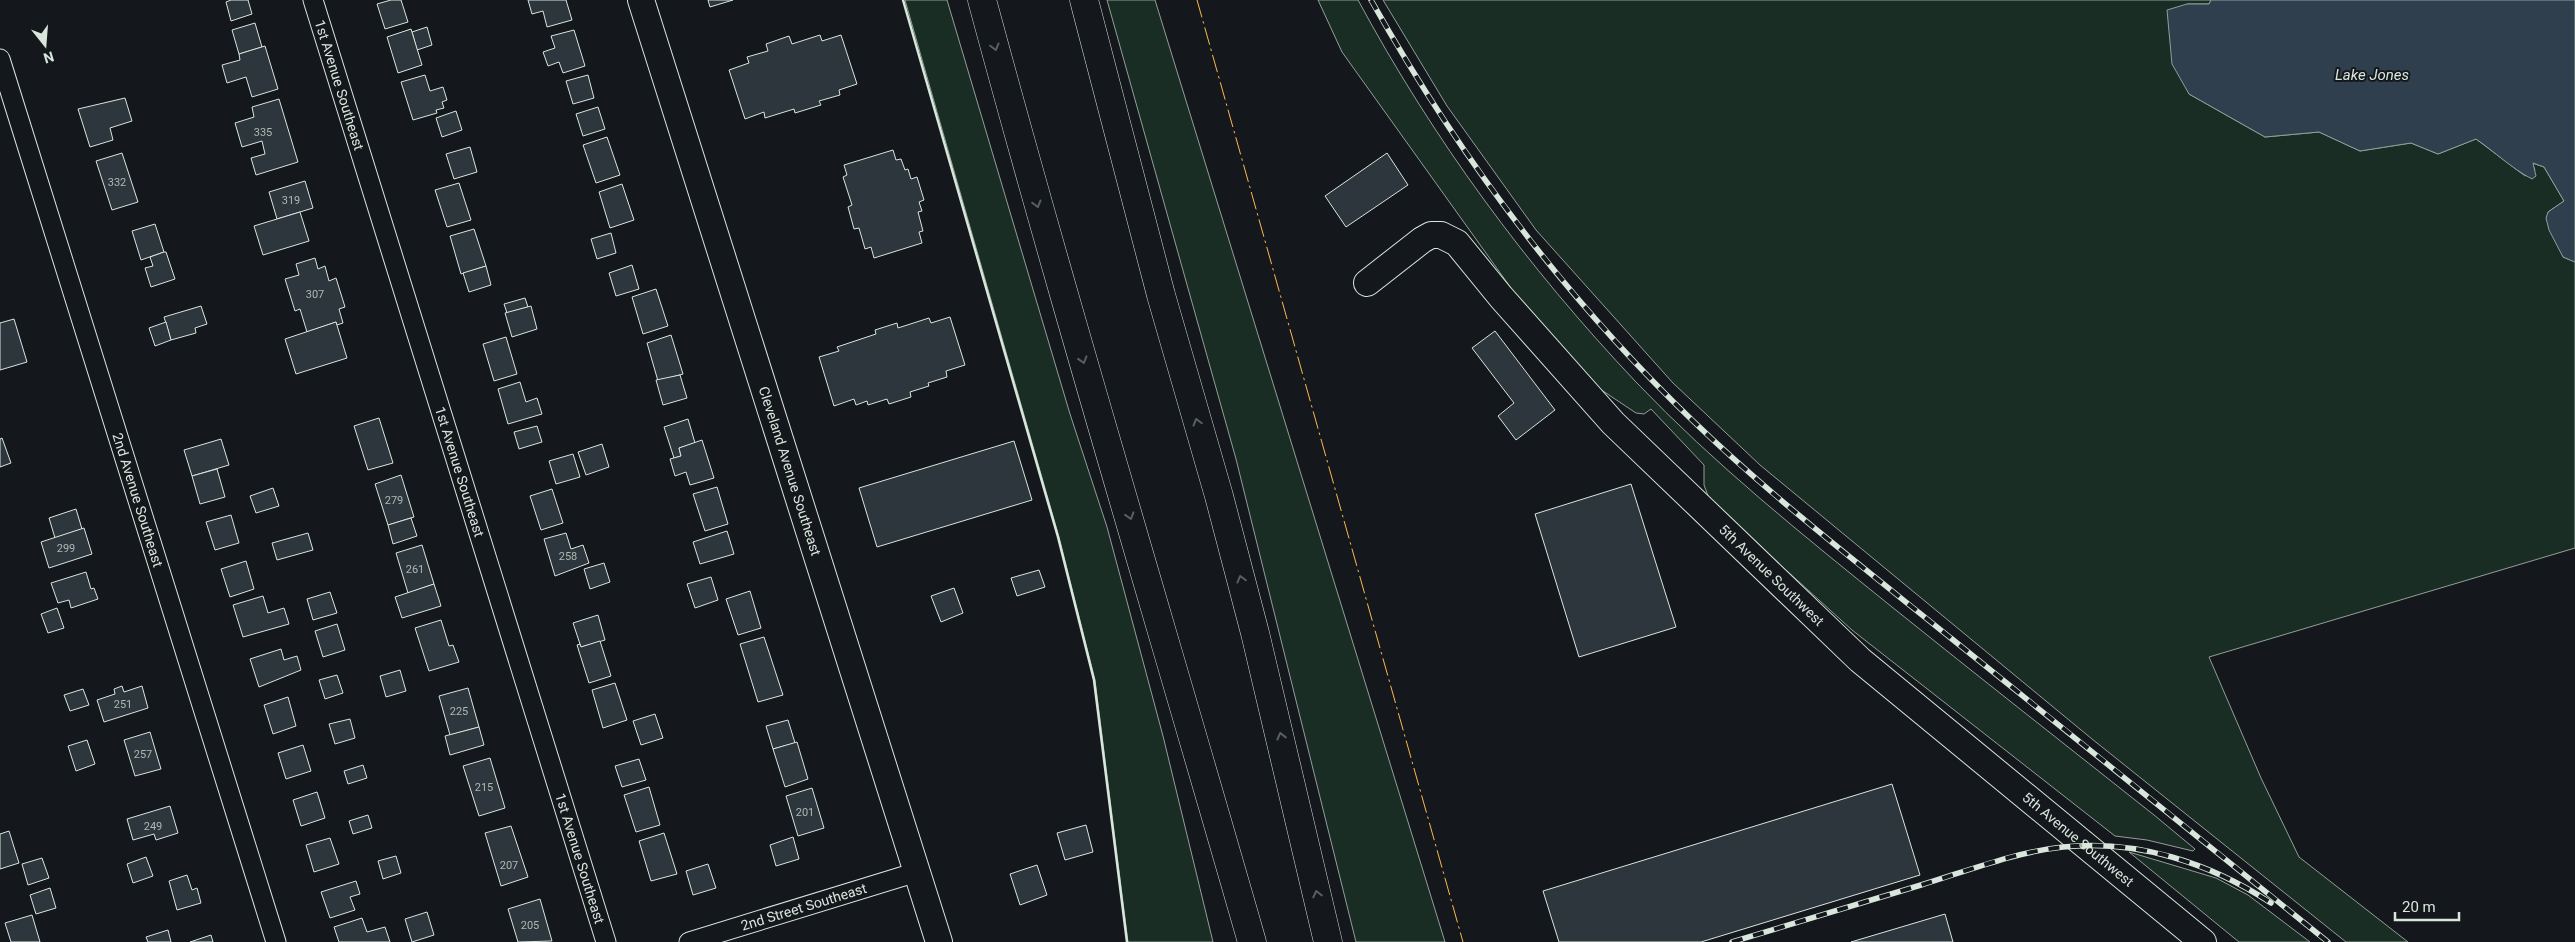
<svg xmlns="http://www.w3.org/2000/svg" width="2575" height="942" font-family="Roboto,sans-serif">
	<rect width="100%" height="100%" fill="#14181c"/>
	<!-- green -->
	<g fill="#1a2d24" stroke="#939e99">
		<polygon points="905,0 947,0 1070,414 1107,527 1163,736 1213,942 1128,942 1095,680 1059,537"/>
		<polygon points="1107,0 1155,0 1445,942 1356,942 1236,459"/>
		<path d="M1318,0H1358C1433,139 1527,267 1636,382C1714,464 1804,536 1892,607C1979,677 2067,746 2154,815L2195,849L2193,851L2147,840L2115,836L1852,630L1710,501L1704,485V465L1651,409L1644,414L1636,413L1600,389L1556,343L1516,295L1342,52Z"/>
		<polygon points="1383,0 2211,0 2209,4 2187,4 2189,94 2265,137 2319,132 2360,151 2411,143 2438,154 2476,139 2525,176 2535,170 2532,163 2544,167 2564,201 2548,212 2563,257 2575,262 2575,548 2209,657 2261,778 2299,857 2408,942 2346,942 2092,739 1760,465 1673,383 1536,230 1447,106"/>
		<polygon points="2129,852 2216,878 2248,895 2310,942 2239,942"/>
	</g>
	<!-- water -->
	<path fill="#2f3f4d" stroke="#939e99" d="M2211,0H2575V262L2563,257L2549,230L2546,218L2548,212L2564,201L2544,167L2533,163L2536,176L2532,179C2511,168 2495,152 2476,139L2438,154L2411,143L2360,151L2319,132L2265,137L2189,94L2172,64L2167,10L2187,4H2209Z"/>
	<!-- building -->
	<g fill="#2c363c" stroke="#d8e6dc">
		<polygon points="231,0 248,0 252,14 231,21 226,2"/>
		<polygon points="391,0 401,0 408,22 385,29 377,4"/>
		<polygon points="528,0 566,0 572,20 547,27 543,11 532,14"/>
		<polygon points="708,0 733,0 710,7"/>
		<polygon points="255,23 262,47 239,54 232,30"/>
		<polygon points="427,27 432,45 417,50 412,32"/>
		<polygon points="411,29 422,65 398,73 387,37"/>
		<polygon points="574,30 585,66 563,73 559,62 548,66 543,52 555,48 551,36"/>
		<polygon points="820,35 822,41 841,35 857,84 839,90 840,95 819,101 821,105 795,113 794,109 765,118 764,112 745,119 729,70 749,63 747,57 768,51 766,44 789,36 792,44"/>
		<polygon points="265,46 278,89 252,97 246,77 227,83 222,65 240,60 239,54"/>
		<polygon points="425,75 430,91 443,87 447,100 442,102 444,108 436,110 437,113 413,120 401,82"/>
		<polygon points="588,75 594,98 573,104 566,81"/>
		<polygon points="125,98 132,121 110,128 113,140 90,147 78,109"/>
		<polygon points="279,99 298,162 256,175 251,158 265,154 262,141 242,147 235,123 254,117 252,107"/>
		<polygon points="598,107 605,129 583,136 576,114"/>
		<polygon points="456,111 462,130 442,137 436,118"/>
		<polygon points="607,137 620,175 596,183 583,145"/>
		<polygon points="470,147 477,172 454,179 446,154"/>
		<polygon points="893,150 896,160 901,159 905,170 908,169 911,179 917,177 924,200 919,202 922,211 918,212 923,231 919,232 922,243 874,258 871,247 865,249 859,228 854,229 848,207 852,205 843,177 847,175 844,165"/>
		<polygon points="122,153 138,202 112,210 96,161"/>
		<polygon points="1387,153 1408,185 1346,227 1325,196"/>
		<polygon points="305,181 313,208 277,219 269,192"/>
		<polygon points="459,183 471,220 447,227 435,190"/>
		<polygon points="622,184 634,220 610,228 599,192"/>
		<polygon points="300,212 309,241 263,255 254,226"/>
		<polygon points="155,224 164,252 141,260 132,231"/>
		<polygon points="474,229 486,266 461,274 450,236"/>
		<polygon points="611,233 616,253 597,259 591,239"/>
		<polygon points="164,252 166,252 175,279 151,287 145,268 153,266 150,257"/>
		<polygon points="315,258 318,269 325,266 329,281 336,278 345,307 339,309 343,323 337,325 336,322 307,332 300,309 295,311 285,279 299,275 296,264"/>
		<polygon points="632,265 639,289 616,296 609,273"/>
		<polygon points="486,266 491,285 469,292 463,273"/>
		<polygon points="656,289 668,326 643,334 632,297"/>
		<polygon points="525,298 528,307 507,313 504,304"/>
		<polygon points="201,306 207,324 195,328 196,333 171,340 164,317"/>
		<polygon points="531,306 537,329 512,337 505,313"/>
		<polygon points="950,317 965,365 946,371 947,377 928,383 929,386 910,392 911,397 889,404 887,399 868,405 867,401 856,405 854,399 834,406 819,357 839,351 837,347 876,334 875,330 897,323 898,328 929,318 931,323"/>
		<polygon points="14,319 27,362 0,370 0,323"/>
		<polygon points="166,322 171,340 155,346 149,328"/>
		<polygon points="336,322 347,358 296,374 285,339"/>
		<polygon points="1495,331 1555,410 1516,440 1498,416 1514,403 1472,348"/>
		<polygon points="671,335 683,374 658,381 647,343"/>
		<polygon points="506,337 517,374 494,381 483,344"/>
		<polygon points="680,375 687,398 663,405 656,380"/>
		<polygon points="520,382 526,402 537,398 542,414 508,424 498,389"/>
		<polygon points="379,418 393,463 368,470 354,426"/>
		<polygon points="688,419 695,443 679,448 681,456 674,458 664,427"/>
		<polygon points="537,426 542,442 519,449 514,432"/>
		<polygon points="2,438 11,463 0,467 0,439"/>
		<polygon points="221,439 229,465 192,476 184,450"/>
		<polygon points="702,440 714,478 690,485 686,472 675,476 670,459 681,456 679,448"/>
		<polygon points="1014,441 1032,500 877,547 859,488"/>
		<polygon points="602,444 609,467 586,475 578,452"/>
		<polygon points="573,454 580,477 556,484 549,461"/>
		<polygon points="217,469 225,497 200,504 192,476"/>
		<polygon points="401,475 414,517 388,525 375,484"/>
		<polygon points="1631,484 1676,627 1579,657 1535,514"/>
		<polygon points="717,487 728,524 705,531 693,494"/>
		<polygon points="273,488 279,506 256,513 250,496"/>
		<polygon points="552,489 563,523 541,530 530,496"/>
		<polygon points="76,509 82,529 55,538 49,518"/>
		<polygon points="231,515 239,543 215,550 206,522"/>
		<polygon points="411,518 417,536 393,544 388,525"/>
		<polygon points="84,528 92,554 49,568 41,542"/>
		<polygon points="727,531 734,554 700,564 693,542"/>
		<polygon points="308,533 313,550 277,560 272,543"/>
		<polygon points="566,533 571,549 583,545 589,563 555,576 544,539"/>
		<polygon points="422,545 434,584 408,593 396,553"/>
		<polygon points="246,561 254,589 230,597 221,569"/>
		<polygon points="604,563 610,582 590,589 584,569"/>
		<polygon points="1039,570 1045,587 1017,596 1011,578"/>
		<polygon points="86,572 91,589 94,588 98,599 71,608 69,600 58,603 51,583"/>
		<polygon points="711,577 718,600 695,608 687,584"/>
		<polygon points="434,584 441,606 402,618 395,597"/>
		<polygon points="954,588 963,613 941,622 931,596"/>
		<polygon points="750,591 761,628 738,635 726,599"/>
		<polygon points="330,592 337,613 313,620 307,599"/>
		<polygon points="263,596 268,613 284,608 289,624 243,637 233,605"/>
		<polygon points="57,608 64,628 48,633 41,614"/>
		<polygon points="598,615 605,640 581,647 573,623"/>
		<polygon points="441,620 449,646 453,645 459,662 429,671 415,628"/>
		<polygon points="337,624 345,650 323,657 315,631"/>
		<polygon points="764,637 783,695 758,702 740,644"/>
		<polygon points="600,641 611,676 589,683 577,645 580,644 581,647"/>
		<polygon points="281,649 284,660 297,656 301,670 259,687 250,659"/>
		<polygon points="400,670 406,691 386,697 380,676"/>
		<polygon points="337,675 343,693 325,699 319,680"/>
		<polygon points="615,683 627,720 603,728 592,690"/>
		<polygon points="122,686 124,692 142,686 148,708 104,722 97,700 115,694 114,689"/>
		<polygon points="468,688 479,727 450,735 439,696"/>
		<polygon points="83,689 89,705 70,711 64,695"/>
		<polygon points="288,697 296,726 273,734 264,705"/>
		<polygon points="655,714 663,738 641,745 633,721"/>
		<polygon points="350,719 355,738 335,744 329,724"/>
		<polygon points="788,720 795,743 773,749 766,726"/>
		<polygon points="479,727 484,745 450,755 445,736"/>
		<polygon points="150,732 161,769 135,776 124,740"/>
		<polygon points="87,740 95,764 76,771 68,746"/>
		<polygon points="797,742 808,779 785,787 773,749"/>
		<polygon points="303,745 311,771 286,779 278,753"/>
		<polygon points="490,758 505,808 479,816 463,766"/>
		<polygon points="639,759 646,780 622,787 615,766"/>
		<polygon points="363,765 367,778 348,784 344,771"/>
		<polygon points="1892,784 1920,875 1701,942 1559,942 1543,891"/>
		<polygon points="649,787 660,825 636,832 624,795"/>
		<polygon points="812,788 824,828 798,836 786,796"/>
		<polygon points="317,792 325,818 301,826 293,800"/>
		<polygon points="170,806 178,833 156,840 154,834 133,840 127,819"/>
		<polygon points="368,815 372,828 353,834 349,821"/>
		<polygon points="1086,825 1093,852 1065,860 1057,833"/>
		<polygon points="511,826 528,877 501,886 485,833"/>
		<polygon points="9,831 19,863 0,869 0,834"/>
		<polygon points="664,833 677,874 651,881 639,841"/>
		<polygon points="793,837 799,859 776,866 770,845"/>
		<polygon points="330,838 339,864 314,872 306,845"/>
		<polygon points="396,856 401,873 383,879 378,861"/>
		<polygon points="146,857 153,876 133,883 127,864"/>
		<polygon points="42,858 49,878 28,885 22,864"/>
		<polygon points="708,864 716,888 693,895 686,871"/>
		<polygon points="1037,865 1047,895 1020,905 1010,874"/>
		<polygon points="187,875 192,890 197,888 201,903 177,910 169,881"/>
		<polygon points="356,881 360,894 350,897 355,910 330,918 321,892"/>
		<polygon points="50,888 56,908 36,914 30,895"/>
		<polygon points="540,899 552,941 518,942 508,909"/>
		<polygon points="427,912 434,935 412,942 405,919"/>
		<polygon points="1945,914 1953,942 1851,942"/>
		<polygon points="32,915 40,942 11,942 5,923"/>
		<polygon points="362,918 367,932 385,927 390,942 339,942 334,927"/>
		<polygon points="168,930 171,942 148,942 146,937"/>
		<polygon points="211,935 213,942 190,942"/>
	</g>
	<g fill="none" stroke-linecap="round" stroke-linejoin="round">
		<!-- street casing -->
		<g stroke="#d8e6dc" stroke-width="21">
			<g id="street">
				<path id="s1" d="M313,0L606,942"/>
				<path id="s2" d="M0,59L276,942"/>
				<path id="s3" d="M689,942L917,872"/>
			</g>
		</g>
		<!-- secondary casing -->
		<g stroke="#d8e6dc" stroke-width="28">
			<g id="secondary">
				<path id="s4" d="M641,0L939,942"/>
				<path id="s5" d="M1367,283L1422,240L1431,235H1441L1457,243L1501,297L1613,423L1860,660L2203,942"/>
			</g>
		</g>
		<!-- highway casing -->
		<g stroke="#d8e6dc" stroke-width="29">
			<g id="highway">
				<path d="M982,0C1067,315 1162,628 1252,942"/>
				<polyline points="1084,0 1161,295 1219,496 1255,633 1328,942"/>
			</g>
		</g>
		<!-- street -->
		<use href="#street" stroke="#14181c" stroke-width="19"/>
		<!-- secondary -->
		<use href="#secondary" stroke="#14181c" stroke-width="26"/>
		<!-- highway -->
		<use href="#highway" stroke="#14181c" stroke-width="28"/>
		<!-- rail casing -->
		<g stroke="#d8e6dc" stroke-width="5.5">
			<g id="rail">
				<path d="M1371,0C1457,153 1565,298 1692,420C1774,499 1864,568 1952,639C2078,740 2203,841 2328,942"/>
				<path d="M1732,942C1795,923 1858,904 1921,885C1967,871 2015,852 2063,847C2137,839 2210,863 2271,903"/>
			</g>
		</g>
		<!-- rail -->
		<use href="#rail" stroke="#14181c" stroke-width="4" stroke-dasharray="11" stroke-linecap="butt"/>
		<!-- wall -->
		<polyline stroke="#d8e6dc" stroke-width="2.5" points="903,0 1058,537 1094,680 1127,942"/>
		<!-- power -->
		<polyline stroke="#ffb74d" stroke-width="1" stroke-dasharray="18 4 2.5 4" stroke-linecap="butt" points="1197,0 1463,942"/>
	</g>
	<!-- one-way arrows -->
	<defs><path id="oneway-chevron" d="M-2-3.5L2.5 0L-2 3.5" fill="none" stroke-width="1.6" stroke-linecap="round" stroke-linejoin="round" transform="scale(1.25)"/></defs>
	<g stroke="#59605f">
		<use href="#oneway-chevron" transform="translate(995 47) rotate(75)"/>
		<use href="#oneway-chevron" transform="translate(1037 204) rotate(75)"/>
		<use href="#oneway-chevron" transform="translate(1083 360) rotate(73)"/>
		<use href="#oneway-chevron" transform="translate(1197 422) rotate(-106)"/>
		<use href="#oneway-chevron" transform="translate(1130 516) rotate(73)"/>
		<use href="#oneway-chevron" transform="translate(1241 579) rotate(-105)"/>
		<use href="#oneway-chevron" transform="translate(1281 736) rotate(-104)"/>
		<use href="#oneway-chevron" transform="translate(1317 894) rotate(-103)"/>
	</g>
	<g text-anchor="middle" stroke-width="4" stroke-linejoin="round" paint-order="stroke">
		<!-- number labels -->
		<g font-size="11" fill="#adbab4">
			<text x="263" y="136">335</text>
			<text x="117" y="186">332</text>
			<text x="291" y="204">319</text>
			<text x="315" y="298">307</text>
			<text x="394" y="504">279</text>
			<text x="66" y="552">299</text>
			<text x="568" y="560">258</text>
			<text x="415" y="573">261</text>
			<text x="123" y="708">251</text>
			<text x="459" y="715">225</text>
			<text x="143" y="758">257</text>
			<text x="484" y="791">215</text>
			<text x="805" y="816">201</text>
			<text x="153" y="830">249</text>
			<text x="509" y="869">207</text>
			<text x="530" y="929">205</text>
		</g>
		<!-- street labels -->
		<g font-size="14" fill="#d8e6dc" stroke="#14181c">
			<text dy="5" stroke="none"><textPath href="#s1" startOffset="89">1st Avenue Southeast</textPath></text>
			<text dy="5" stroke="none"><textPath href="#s1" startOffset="494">1st Avenue Southeast</textPath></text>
			<text dy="5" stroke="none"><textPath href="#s4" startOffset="494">Cleveland Avenue Southeast</textPath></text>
			<text dy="5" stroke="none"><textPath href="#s2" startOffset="462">2nd Avenue Southeast</textPath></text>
			<text dy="5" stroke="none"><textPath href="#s5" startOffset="566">5th Avenue Southwest</textPath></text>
			<text dy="5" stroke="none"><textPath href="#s5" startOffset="971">5th Avenue Southwest</textPath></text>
			<text dy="5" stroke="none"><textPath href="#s1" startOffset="899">1st Avenue Southeast</textPath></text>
			<text dy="5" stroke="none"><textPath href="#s3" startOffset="120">2nd Street Southeast</textPath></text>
		</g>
		<!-- water labels -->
		<g font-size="15" font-style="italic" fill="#d8e6dc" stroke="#14181c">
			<text x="2372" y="80">Lake Jones</text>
		</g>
	</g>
	<!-- north arrow -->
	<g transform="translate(45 45) rotate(163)" stroke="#14181c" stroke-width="4" paint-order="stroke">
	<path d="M0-4L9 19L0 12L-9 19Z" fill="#d8e6dc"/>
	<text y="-8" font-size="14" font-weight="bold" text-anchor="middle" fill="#d8e6dc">N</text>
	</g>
	<!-- scale -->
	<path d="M2395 912v8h64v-8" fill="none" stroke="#d8e6dc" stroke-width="2.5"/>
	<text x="2402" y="912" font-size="15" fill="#d8e6dc" stroke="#14181c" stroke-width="4" paint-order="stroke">20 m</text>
</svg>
